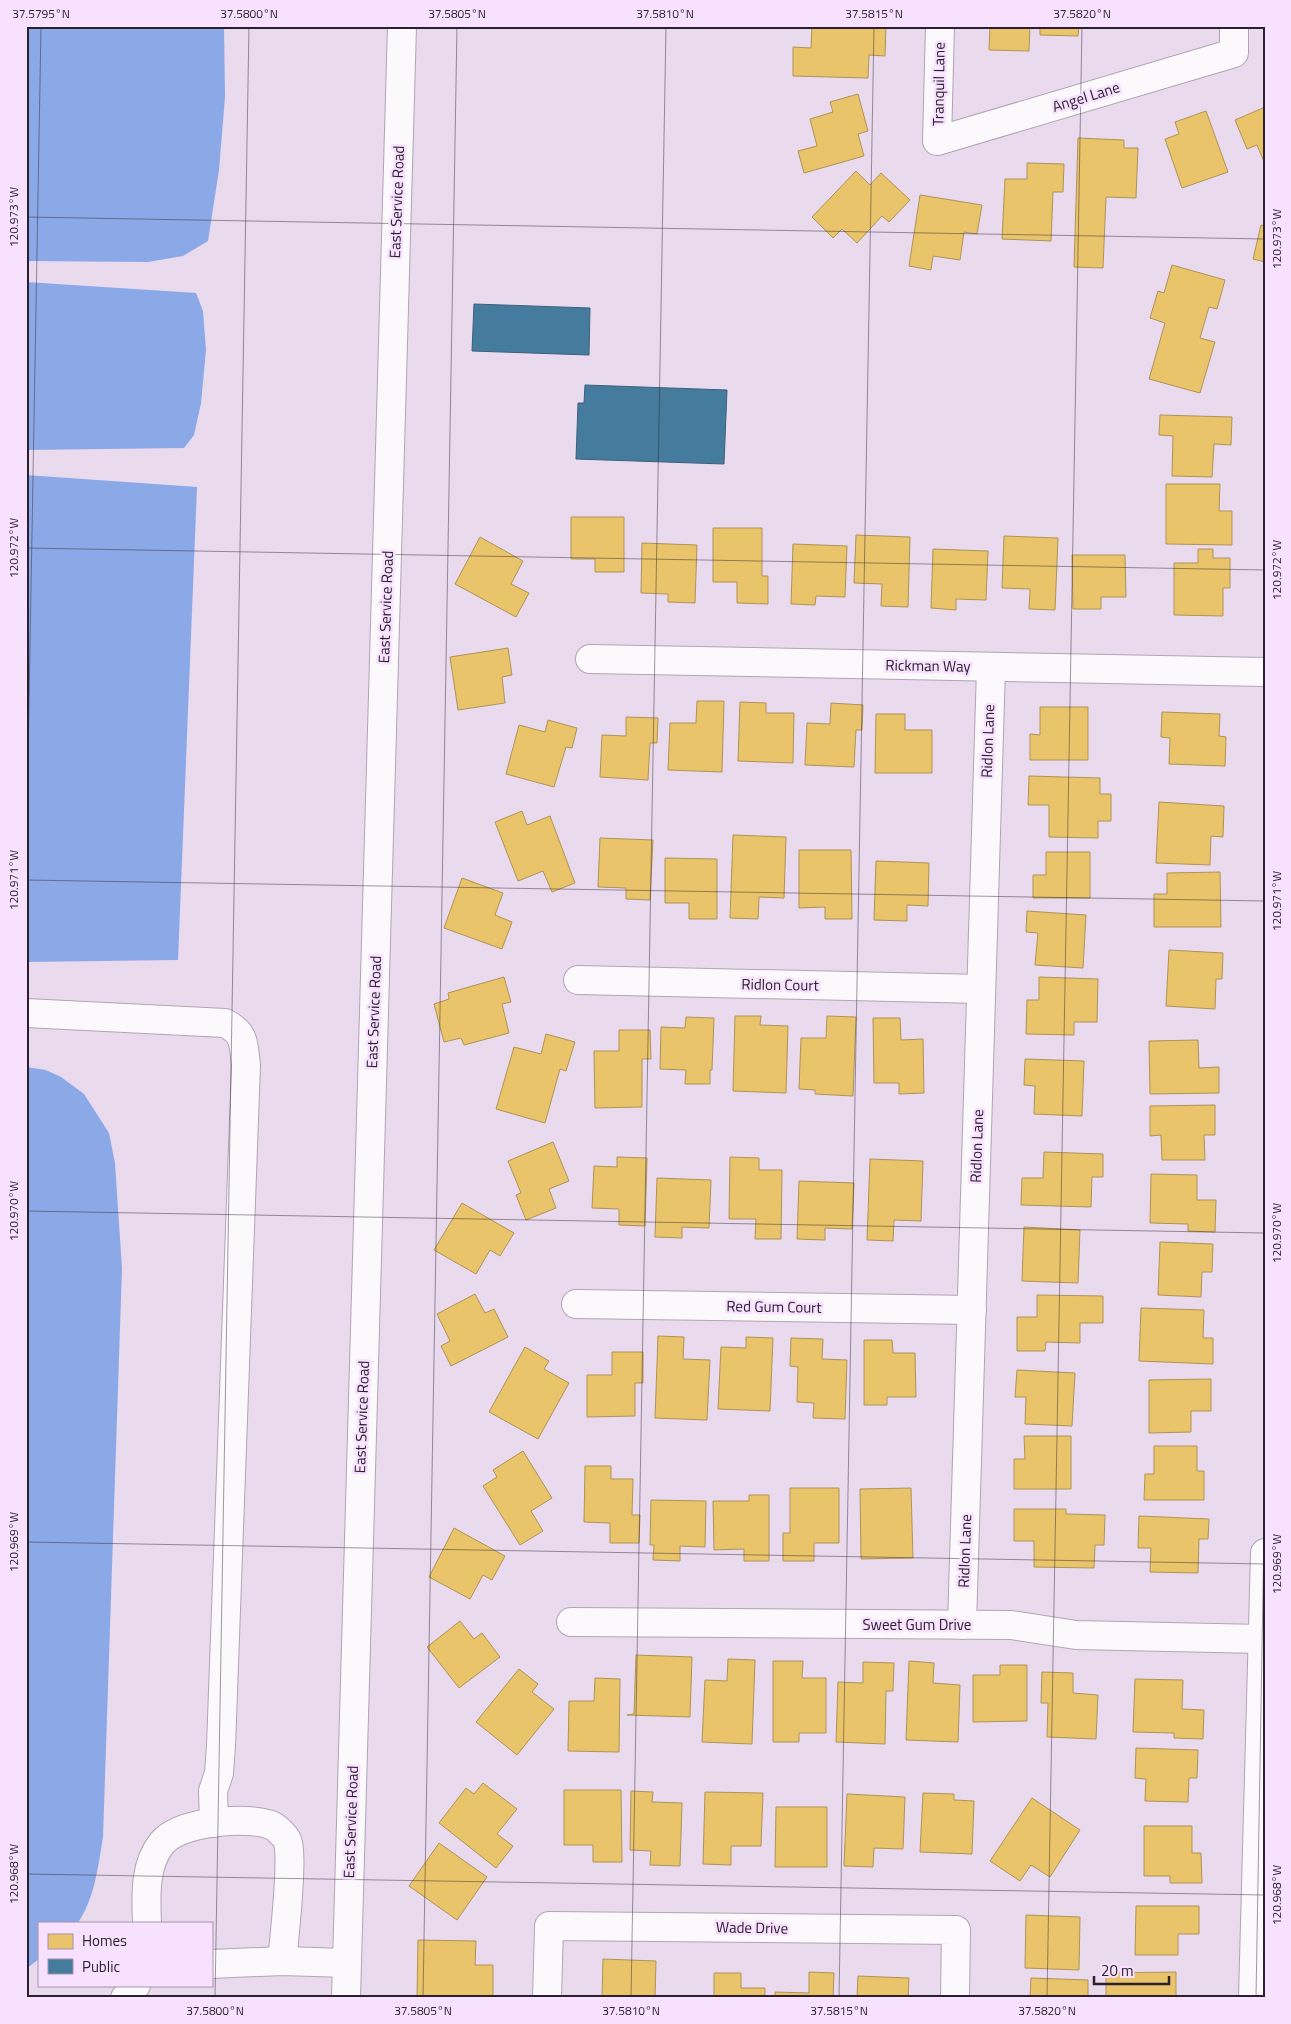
<svg xmlns="http://www.w3.org/2000/svg" width="1291" height="2024" font-family="'Titillium Web',sans-serif">
	<rect width="100%" height="100%" fill="#e9daed"/>
	<!-- water -->
	<g fill="#8ba9e7">
		<polygon points="26,26 224,26 225,97 219,170 208,241 183,256 148,262 26,261"/>
		<polygon points="26,282 196,293 203,311 206,350 201,403 194,435 184,448 26,450"/>
		<polygon points="26,475 197,487 178,960 26,962"/>
		<path d="M26,1067L46,1070L61,1077L84,1094L109,1133L115,1163L122,1268L103,1837C98,1867 95,1897 78,1923H39V1959L26,1969Z"/>
	</g>
	<!-- homes -->
	<g fill="#e9c46a" stroke="#b09358">
		<polygon points="812,26 886,26 885,56 869,55 868,78 793,76 793,47 811,48"/>
		<polygon points="990,26 1030,26 1029,51 989,50"/>
		<polygon points="1040,26 1079,26 1078,36 1040,35"/>
		<polygon points="858,94 868,131 858,134 864,156 804,173 798,151 817,146 810,119 833,112 830,102"/>
		<polygon points="1265,107 1265,164 1257,145 1247,149 1235,120"/>
		<polygon points="1206,111 1228,172 1182,188 1165,139 1179,134 1175,122"/>
		<polygon points="1078,138 1124,140 1124,148 1138,148 1136,198 1106,197 1103,268 1074,267"/>
		<polygon points="1027,163 1064,164 1063,192 1053,192 1051,241 1002,239 1005,179 1027,179"/>
		<polygon points="856,171 870,185 881,173 910,200 889,222 882,216 857,243 842,229 833,238 812,217"/>
		<polygon points="920,195 982,205 977,234 964,232 960,260 933,256 931,270 909,266"/>
		<polygon points="1261,225 1265,226 1265,262 1253,259"/>
		<polygon points="1172,265 1225,280 1217,309 1209,307 1200,338 1215,342 1200,393 1149,379 1165,323 1150,318 1158,291 1164,293"/>
		<polygon points="1160,415 1232,417 1231,445 1214,444 1212,477 1172,476 1173,436 1159,435"/>
		<polygon points="1166,484 1220,484 1219,511 1232,511 1232,545 1166,544"/>
		<polygon points="571,517 624,517 624,572 595,572 595,559 571,559"/>
		<polygon points="713,528 762,528 762,576 768,576 768,604 737,603 737,582 713,582"/>
		<polygon points="856,535 910,537 908,607 881,606 882,584 854,583"/>
		<polygon points="1004,536 1058,538 1055,610 1029,609 1030,589 1002,588"/>
		<polygon points="480,537 523,561 511,584 529,593 516,617 455,584"/>
		<polygon points="642,543 697,545 695,603 668,602 668,594 641,593"/>
		<polygon points="793,544 847,546 845,597 816,596 815,605 791,604"/>
		<polygon points="933,549 988,551 986,600 956,599 956,610 931,608"/>
		<polygon points="1198,549 1213,549 1213,558 1230,558 1230,588 1223,588 1223,616 1174,615 1174,563 1198,563"/>
		<polygon points="1072,555 1125,555 1126,597 1101,597 1101,609 1073,609"/>
		<polygon points="508,648 512,675 502,677 505,703 458,710 450,657"/>
		<polygon points="697,701 724,701 722,772 668,770 670,723 696,723"/>
		<polygon points="740,702 766,703 766,713 794,713 793,763 738,761"/>
		<polygon points="831,703 863,705 862,730 856,730 854,767 805,765 807,723 830,724"/>
		<polygon points="1040,707 1088,707 1088,760 1030,760 1030,734 1040,735"/>
		<polygon points="1162,712 1220,714 1219,736 1226,737 1225,766 1169,764 1170,738 1161,737"/>
		<polygon points="876,714 905,714 905,730 932,730 932,773 875,773"/>
		<polygon points="626,717 658,718 657,743 650,743 648,780 600,777 602,735 626,736"/>
		<polygon points="548,720 577,728 572,748 566,747 554,787 506,774 519,725 545,732"/>
		<polygon points="1029,776 1100,778 1100,794 1111,794 1111,821 1098,821 1098,838 1049,837 1049,805 1028,805"/>
		<polygon points="1159,802 1224,806 1223,837 1211,836 1210,865 1156,863"/>
		<polygon points="522,811 527,825 550,816 575,883 552,892 543,871 518,881 495,822"/>
		<polygon points="733,835 786,837 784,898 759,897 758,919 730,918"/>
		<polygon points="600,838 653,840 650,900 626,899 626,888 598,887"/>
		<polygon points="799,850 851,850 852,919 825,919 825,907 799,908"/>
		<polygon points="1046,852 1090,852 1090,898 1033,898 1033,875 1046,875"/>
		<polygon points="665,858 717,859 717,919 689,919 689,903 665,903"/>
		<polygon points="876,861 929,863 928,906 907,905 907,921 874,920"/>
		<polygon points="1220,872 1221,927 1154,927 1154,894 1167,894 1167,873"/>
		<polygon points="462,878 503,893 495,915 512,922 502,949 444,928"/>
		<polygon points="1027,911 1086,915 1083,968 1035,965 1038,933 1026,932"/>
		<polygon points="1169,950 1223,953 1222,979 1216,979 1215,1009 1166,1006"/>
		<polygon points="504,977 511,1002 502,1004 509,1033 464,1045 461,1038 444,1042 434,1004 449,999 448,993"/>
		<polygon points="1039,977 1098,979 1097,1022 1074,1022 1074,1035 1026,1034 1027,1000 1039,1000"/>
		<polygon points="735,1016 761,1016 760,1025 788,1026 786,1093 733,1091"/>
		<polygon points="827,1016 856,1017 853,1096 815,1094 815,1090 799,1089 801,1038 826,1038"/>
		<polygon points="686,1017 714,1018 712,1070 710,1070 710,1084 685,1084 686,1070 660,1069 661,1027 685,1028"/>
		<polygon points="873,1018 900,1018 901,1040 923,1039 924,1093 899,1094 899,1083 874,1083"/>
		<polygon points="619,1030 650,1030 651,1059 642,1059 642,1107 595,1108 594,1051 619,1051"/>
		<polygon points="546,1034 575,1042 566,1071 560,1069 545,1123 496,1109 514,1047 541,1054"/>
		<polygon points="1198,1040 1199,1068 1219,1067 1219,1093 1150,1094 1149,1041"/>
		<polygon points="1025,1059 1084,1061 1082,1116 1034,1114 1035,1086 1024,1085"/>
		<polygon points="1215,1105 1215,1135 1204,1135 1205,1160 1162,1160 1161,1135 1150,1136 1150,1106"/>
		<polygon points="553,1142 569,1181 549,1189 556,1208 526,1220 516,1195 521,1193 508,1161"/>
		<polygon points="1044,1152 1103,1154 1103,1177 1092,1177 1091,1207 1021,1205 1022,1178 1043,1178"/>
		<polygon points="617,1157 647,1158 645,1226 619,1225 619,1209 592,1208 594,1166 617,1167"/>
		<polygon points="730,1157 759,1158 759,1170 782,1170 781,1239 755,1239 756,1219 729,1219"/>
		<polygon points="870,1159 923,1161 921,1221 894,1220 893,1241 867,1240"/>
		<polygon points="1151,1174 1197,1175 1197,1200 1216,1200 1215,1232 1188,1231 1188,1224 1150,1223"/>
		<polygon points="657,1178 711,1180 709,1228 682,1227 682,1238 655,1237"/>
		<polygon points="799,1181 854,1183 852,1229 825,1228 825,1240 797,1239"/>
		<polygon points="462,1203 514,1233 500,1256 490,1250 476,1274 434,1250"/>
		<polygon points="1024,1227 1080,1230 1078,1283 1022,1281"/>
		<polygon points="1160,1242 1213,1244 1212,1272 1202,1272 1201,1297 1158,1295"/>
		<polygon points="475,1294 485,1313 494,1309 508,1337 451,1366 441,1346 450,1341 437,1314"/>
		<polygon points="1037,1295 1103,1296 1103,1323 1080,1323 1080,1343 1046,1342 1045,1351 1017,1351 1017,1317 1037,1317"/>
		<polygon points="1141,1308 1204,1310 1203,1338 1213,1338 1213,1364 1139,1361"/>
		<polygon points="658,1336 684,1337 683,1359 710,1360 707,1420 655,1418"/>
		<polygon points="746,1337 773,1338 770,1411 718,1409 721,1347 746,1348"/>
		<polygon points="791,1338 823,1339 822,1359 847,1360 845,1419 813,1418 814,1403 797,1402 798,1367 790,1366"/>
		<polygon points="864,1340 892,1340 893,1353 915,1353 916,1397 887,1397 887,1405 864,1405"/>
		<polygon points="525,1347 549,1361 544,1369 569,1383 538,1439 489,1412"/>
		<polygon points="612,1352 643,1352 643,1383 635,1383 635,1416 587,1417 587,1375 612,1375"/>
		<polygon points="1017,1370 1075,1373 1072,1426 1025,1424 1026,1397 1015,1397"/>
		<polygon points="1211,1379 1211,1411 1191,1411 1191,1432 1149,1433 1149,1380"/>
		<polygon points="1024,1436 1071,1436 1071,1489 1014,1489 1014,1459 1025,1459"/>
		<polygon points="1154,1446 1197,1446 1197,1471 1204,1471 1204,1500 1144,1500 1145,1474 1154,1474"/>
		<polygon points="523,1451 552,1498 531,1511 543,1531 520,1545 483,1486 497,1477 493,1470"/>
		<polygon points="585,1466 611,1466 611,1479 633,1479 632,1515 640,1515 639,1543 610,1543 610,1523 584,1522"/>
		<polygon points="790,1488 839,1488 839,1543 814,1543 814,1561 783,1561 783,1533 790,1533"/>
		<polygon points="911,1488 913,1558 861,1559 860,1489"/>
		<polygon points="749,1495 769,1495 769,1561 744,1561 744,1549 714,1550 713,1501 749,1501"/>
		<polygon points="651,1500 706,1501 705,1547 680,1546 680,1561 653,1560 654,1545 650,1545"/>
		<polygon points="1014,1509 1066,1509 1066,1514 1105,1515 1104,1545 1095,1545 1094,1568 1034,1567 1034,1541 1014,1541"/>
		<polygon points="1139,1516 1209,1519 1208,1539 1199,1539 1198,1573 1150,1572 1151,1548 1138,1548"/>
		<polygon points="454,1528 505,1556 492,1580 483,1575 470,1599 429,1577"/>
		<polygon points="460,1621 474,1639 482,1633 500,1657 459,1688 427,1647"/>
		<polygon points="636,1655 692,1657 690,1717 627,1715 634,1714"/>
		<polygon points="728,1659 755,1660 752,1744 702,1742 705,1680 727,1681"/>
		<polygon points="773,1661 803,1661 802,1678 826,1678 826,1733 799,1733 799,1742 773,1742"/>
		<polygon points="909,1661 934,1663 933,1683 960,1685 958,1742 906,1740"/>
		<polygon points="863,1662 894,1663 893,1691 886,1691 885,1744 836,1742 838,1682 863,1683"/>
		<polygon points="1000,1665 1027,1665 1027,1721 973,1722 973,1675 1000,1675"/>
		<polygon points="519,1669 538,1684 532,1692 554,1709 517,1755 476,1722"/>
		<polygon points="1042,1672 1073,1673 1073,1693 1098,1695 1096,1739 1047,1737 1048,1703 1041,1703"/>
		<polygon points="595,1678 620,1679 619,1752 568,1751 569,1701 594,1701"/>
		<polygon points="1135,1679 1183,1680 1182,1709 1204,1710 1203,1739 1174,1738 1174,1733 1133,1732"/>
		<polygon points="1136,1748 1198,1750 1197,1778 1189,1778 1188,1802 1145,1801 1146,1779 1135,1778"/>
		<polygon points="483,1783 517,1809 497,1834 513,1846 496,1868 439,1823 466,1788 474,1794"/>
		<polygon points="564,1790 621,1790 622,1862 593,1862 593,1845 564,1845"/>
		<polygon points="631,1791 653,1792 652,1802 682,1803 680,1866 650,1865 651,1851 630,1850"/>
		<polygon points="705,1792 763,1793 761,1846 731,1846 731,1865 703,1864"/>
		<polygon points="923,1793 954,1794 954,1800 974,1801 972,1854 920,1852"/>
		<polygon points="847,1794 905,1797 903,1849 874,1848 873,1867 844,1866"/>
		<polygon points="1032,1798 1080,1830 1050,1877 1031,1865 1020,1881 990,1861"/>
		<polygon points="776,1807 827,1807 827,1867 775,1867"/>
		<polygon points="1144,1826 1192,1826 1192,1853 1201,1853 1202,1883 1170,1883 1170,1876 1144,1876"/>
		<polygon points="439,1843 487,1877 457,1920 409,1886"/>
		<polygon points="1136,1906 1199,1906 1199,1934 1178,1934 1178,1955 1135,1955"/>
		<polygon points="1026,1915 1080,1917 1079,1970 1025,1968"/>
		<polygon points="418,1940 476,1941 475,1965 493,1965 493,1998 417,1998"/>
		<polygon points="603,1959 656,1961 655,1998 602,1998"/>
		<polygon points="809,1972 834,1973 833,1998 775,1998 775,1992 809,1993"/>
		<polygon points="1176,1972 1176,1998 1106,1998 1106,1973"/>
		<polygon points="714,1973 741,1973 741,1988 765,1988 765,1998 714,1998"/>
		<polygon points="858,1976 909,1978 908,1998 857,1998"/>
		<polygon points="1031,1978 1088,1980 1088,1998 1030,1998"/>
	</g>
	<!-- public -->
	<g fill="#457b9d" stroke="#3d607c">
		<polygon points="474,304 590,308 589,355 472,351"/>
		<polygon points="585,385 727,390 724,464 576,459 578,403 584,403"/>
	</g>
	<g fill="none" stroke-linecap="round" stroke-linejoin="round">
		<!-- minor casing -->
		<g stroke="#b0a5b4" stroke-width="30">
			<g id="minor">
				<polyline points="940,26 937,141 1234,53 1234,26"/>
				<polyline points="590,659 1265,672"/>
				<polyline points="578,980 981,989"/>
				<path d="M26,1013L225,1023C246,1034 243,1044 246,1065L221,1746L219,1773L213,1791L214,1823"/>
				<polyline points="576,1304 972,1310"/>
				<polyline points="571,1622 1011,1625 1076,1635 1262,1639"/>
				<polyline points="962,1625 991,668"/>
				<path d="M147,1923C146,1896 144,1865 162,1843C180,1821 246,1816 271,1825C275,1826 285,1836 287,1840C294,1851 284,1942 282,1961"/>
				<polyline points="211,1964 282,1961 347,1963"/>
				<polyline points="125,1998 136,1985"/>
				<polyline points="346,1998 402,26"/>
				<polyline points="547,1998 549,1926 956,1930 955,1998"/>
				<polyline points="1253,1998 1265,1553"/>
			</g>
		</g>
		<!-- minor -->
		<use href="#minor" stroke="#fcf9fc" stroke-width="28"/>
	</g>
	<!-- ticks -->
	<path fill="none" stroke="#2b212e" stroke-width="1" stroke-opacity="0.45" d="M26,217L1265,239M26,548L1265,570M26,871L41,26M26,880L1265,901M26,1211L1265,1233M26,1542L1265,1564M26,1874L1265,1895M215,1998L249,26M423,1998L457,26M631,1998L666,26M839,1998L874,26M1047,1998L1082,26M1256,1998L1265,1474"/>
	<g text-anchor="middle" stroke-width="5" stroke-linejoin="round" paint-order="stroke">
		<!-- street labels -->
		<g font-size="15" fill="#2b212e" stroke="#f8e1fe">
			<text transform="translate(939 84) rotate(-89)" y="5">Tranquil Lane</text>
			<text transform="translate(1086 97) rotate(-17)" y="5">Angel Lane</text>
			<text transform="translate(397 202) rotate(-88)" y="5">East Service Road</text>
			<text transform="translate(386 607) rotate(-88)" y="5">East Service Road</text>
			<text transform="translate(928 666) rotate(1)" y="5">Rickman Way</text>
			<text transform="translate(988 741) rotate(-88)" y="5">Ridlon Lane</text>
			<text transform="translate(780 985) rotate(1)" y="5">Ridlon Court</text>
			<text transform="translate(374 1012) rotate(-88)" y="5">East Service Road</text>
			<text transform="translate(977 1146) rotate(-88)" y="5">Ridlon Lane</text>
			<text transform="translate(774 1307) rotate(1)" y="5">Red Gum Court</text>
			<text transform="translate(362 1417) rotate(-88)" y="5">East Service Road</text>
			<text transform="translate(965 1551) rotate(-88)" y="5">Ridlon Lane</text>
			<text x="917" y="1630">Sweet Gum Drive</text>
			<text transform="translate(351 1822) rotate(-88)" y="5">East Service Road</text>
			<text transform="translate(752 1928) rotate(1)" y="5">Wade Drive</text>
		</g>
	</g>
	<!-- border -->
	<rect width="1291" height="2024" fill="none" stroke="#f8e1fe" stroke-width="55"/>
	<!-- legend -->
	<rect x="38" y="1922" width="175" height="65" fill="#f8e1fe" stroke="#a694ab"/>
	<rect x="48" y="1934" width="25" height="15" fill="#e9c46a" stroke="#a694ab"/>
	<text x="82" y="1946" font-size="15" fill="#2b212e">Homes</text>
	<rect x="48" y="1959" width="25" height="15" fill="#457b9d" stroke="#a694ab"/>
	<text x="82" y="1972" font-size="15" fill="#2b212e">Public</text>
	<!-- scale -->
	<path d="M1094 1976v8h75v-8" fill="none" stroke="#2b212e" stroke-width="2.5"/>
	<text x="1101" y="1976" font-size="15" fill="#2b212e" stroke="#f8e1fe" stroke-width="4" paint-order="stroke">20 m</text>
	<rect x="28" y="28" width="1236" height="1968" fill="none" stroke="#2b212e" stroke-width="2"/>
	<g font-size="12" text-anchor="middle" fill="#2b212e">
		<text x="41" y="18">37.5795°N</text>
		<text x="249" y="18">37.5800°N</text>
		<text x="457" y="18">37.5805°N</text>
		<text x="665" y="18">37.5810°N</text>
		<text x="874" y="18">37.5815°N</text>
		<text x="1082" y="18">37.5820°N</text>
		<text transform="translate(14 217) rotate(-90)" y="4">120.973°W</text>
		<text transform="translate(1277 239) rotate(-90)" y="4">120.973°W</text>
		<text transform="translate(14 548) rotate(-90)" y="4">120.972°W</text>
		<text transform="translate(1277 570) rotate(-90)" y="4">120.972°W</text>
		<text transform="translate(14 880) rotate(-90)" y="4">120.971°W</text>
		<text transform="translate(1277 901) rotate(-90)" y="4">120.971°W</text>
		<text transform="translate(14 1211) rotate(-90)" y="4">120.970°W</text>
		<text transform="translate(1277 1233) rotate(-90)" y="4">120.970°W</text>
		<text transform="translate(14 1542) rotate(-90)" y="4">120.969°W</text>
		<text transform="translate(1277 1564) rotate(-90)" y="4">120.969°W</text>
		<text transform="translate(14 1874) rotate(-90)" y="4">120.968°W</text>
		<text transform="translate(1277 1895) rotate(-90)" y="4">120.968°W</text>
		<text x="215" y="2015">37.5800°N</text>
		<text x="423" y="2015">37.5805°N</text>
		<text x="631" y="2015">37.5810°N</text>
		<text x="839" y="2015">37.5815°N</text>
		<text x="1047" y="2015">37.5820°N</text>
	</g>
</svg>
